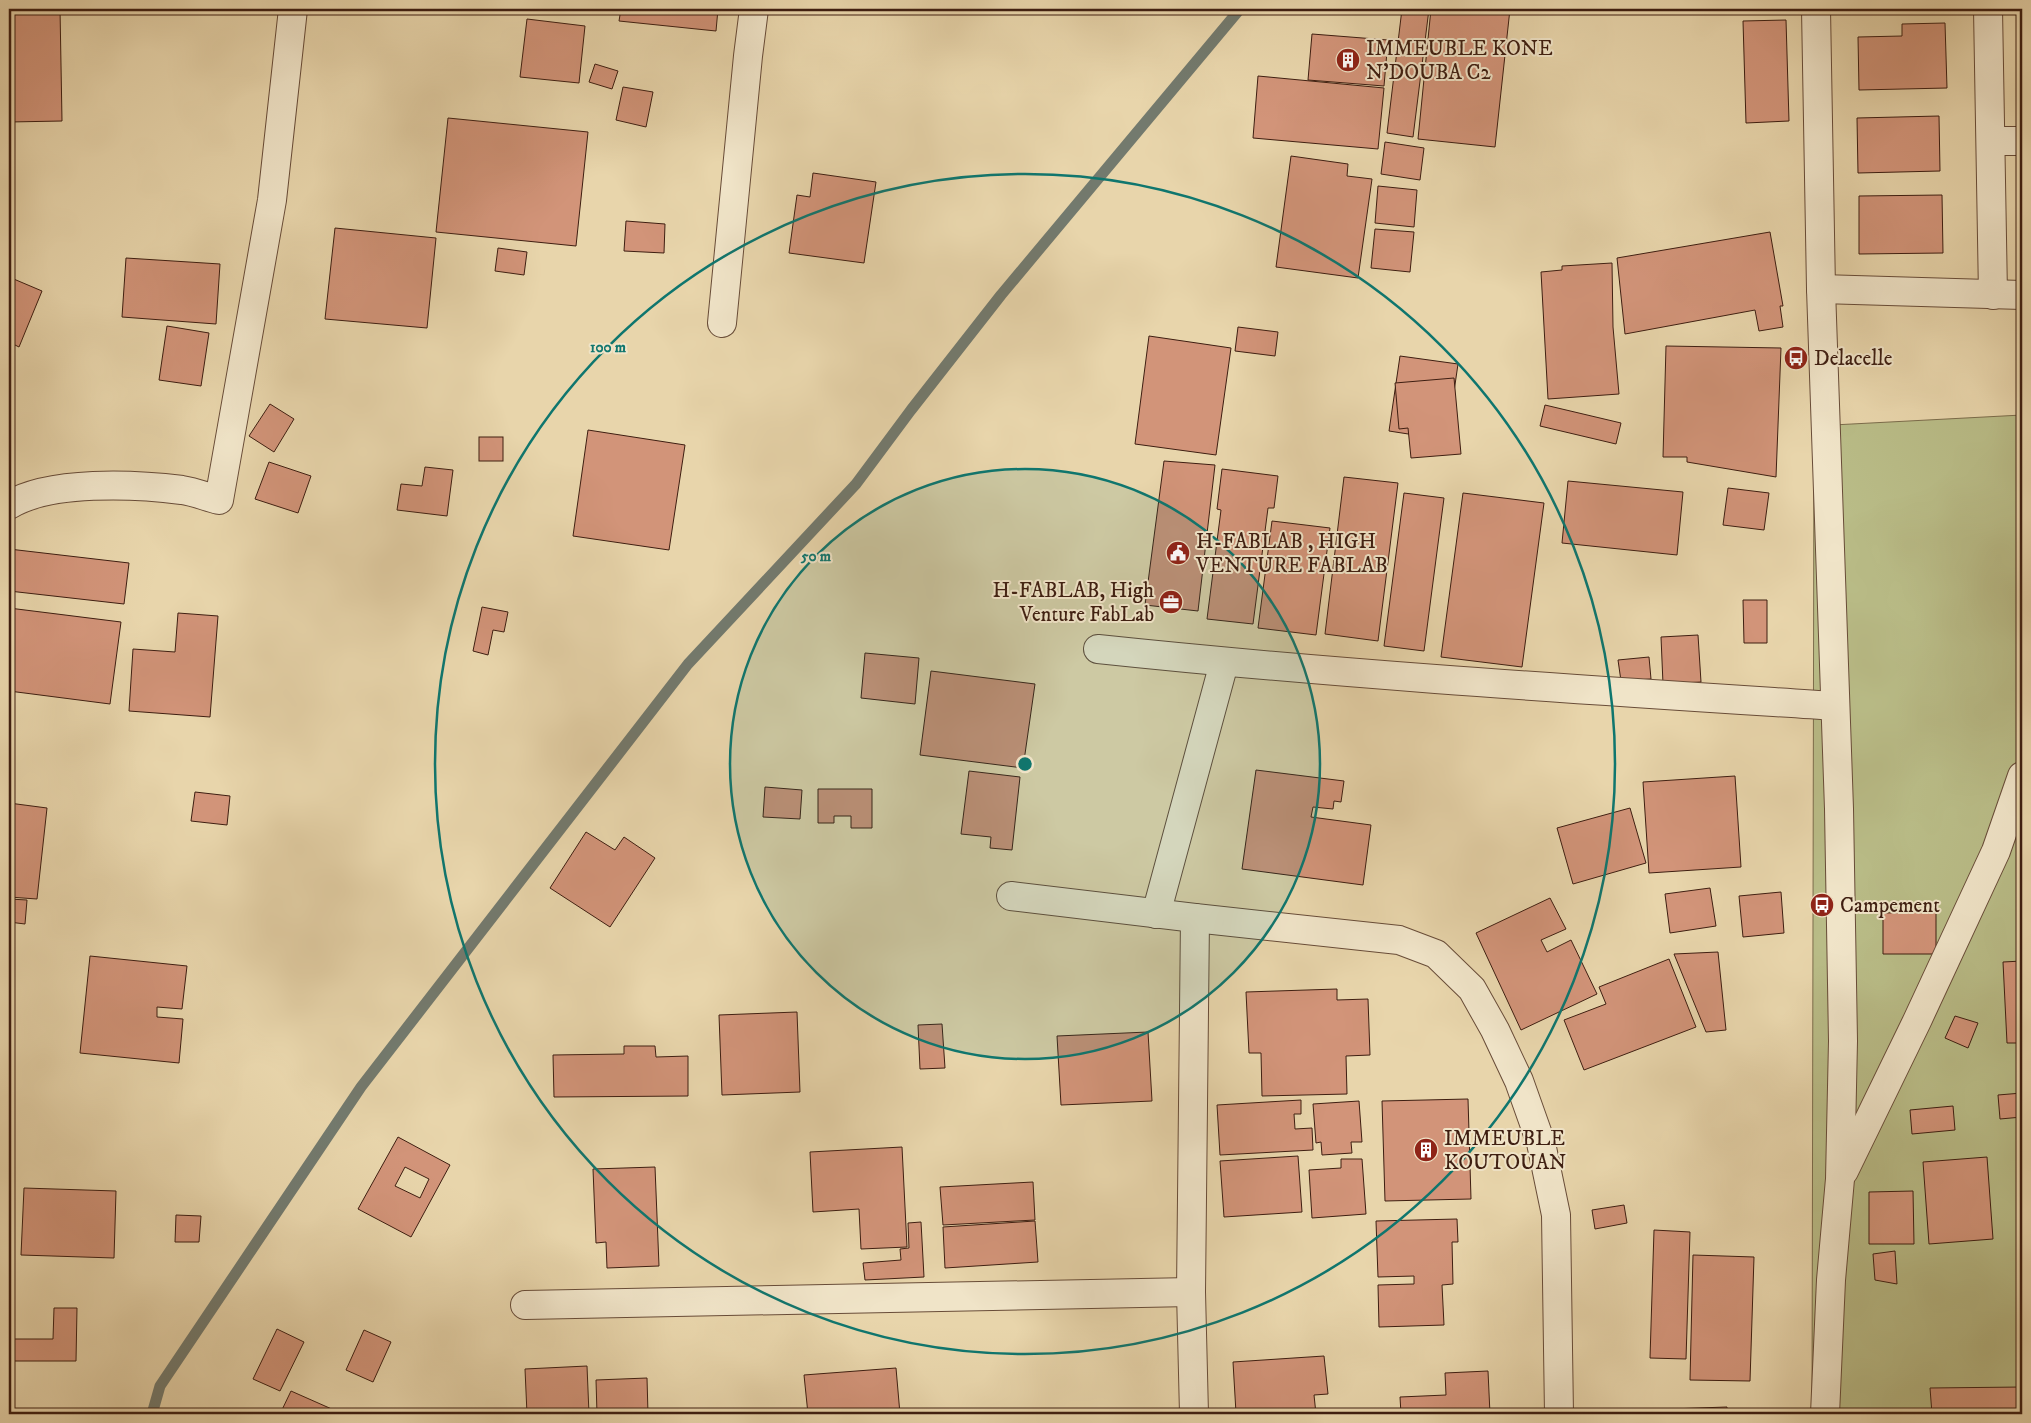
<svg xmlns="http://www.w3.org/2000/svg" width="2031" height="1423" font-family="'IM FELL DW Pica',serif">
	<rect width="100%" height="100%" fill="#e8d5ab"/>
	<filter id="stains"><feTurbulence type="fractalNoise" baseFrequency=".004" numOctaves="4"/><feColorMatrix values="0 0 0 0 .2 0 0 0 0 .09 0 0 0 0 .02 0 0 0 .5 -.17"/></filter>
	<radialGradient id="worn" r=".72"><stop offset=".6" stop-color="#630" stop-opacity="0"/><stop offset="1" stop-color="#630" stop-opacity=".3"/></radialGradient>
	<!-- green -->
	<polygon fill="#b9bc87" stroke="#7c6d4c" points="2022,415 2022,1414 1812,1414 1814,426"/>
	<g fill="none" stroke-linecap="round" stroke-linejoin="round">
		<!-- stream -->
		<polyline stroke="#737a6e" stroke-width="11" points="152,1414 160,1386 361,1087 688,664 856,484 911,410 1001,295 1240,9"/>
	</g>
	<!-- building -->
	<g fill="#d29479" stroke="#3e1e11" fill-rule="evenodd">
		<polygon points="9,9 60,9 62,121 9,122"/>
		<polygon points="621,9 718,9 716,31 619,21"/>
		<polygon points="1402,9 1429,9 1413,137 1387,133"/>
		<polygon points="1431,9 1510,9 1495,147 1418,139"/>
		<polygon points="527,19 585,26 579,83 520,77"/>
		<polygon points="1786,20 1789,121 1746,123 1743,21"/>
		<polygon points="1945,23 1947,88 1859,90 1858,37 1902,36 1902,24"/>
		<polygon points="1312,34 1388,40 1384,86 1308,80"/>
		<polygon points="595,64 618,71 612,89 589,82"/>
		<polygon points="1258,76 1384,88 1378,149 1253,138"/>
		<polygon points="623,87 653,92 646,127 616,120"/>
		<polygon points="1939,116 1940,171 1858,173 1857,118"/>
		<polygon points="448,118 588,132 576,246 436,232"/>
		<polygon points="1385,142 1424,148 1420,180 1381,174"/>
		<polygon points="1291,156 1348,164 1347,176 1372,179 1358,278 1276,267"/>
		<polygon points="813,173 876,182 864,263 789,253 797,195 810,197"/>
		<polygon points="1378,186 1417,190 1414,227 1375,223"/>
		<polygon points="1942,195 1943,253 1859,254 1859,196"/>
		<polygon points="626,221 665,224 664,253 624,251"/>
		<polygon points="335,228 436,238 427,328 325,319"/>
		<polygon points="1375,229 1414,232 1410,272 1371,268"/>
		<polygon points="1770,232 1783,306 1780,306 1783,327 1759,331 1755,310 1625,334 1617,258"/>
		<polygon points="498,248 527,252 524,275 495,271"/>
		<polygon points="126,258 220,264 216,324 122,317"/>
		<polygon points="1612,263 1613,327 1619,394 1548,399 1541,272 1562,270 1562,266"/>
		<polygon points="9,277 42,291 19,347 9,342"/>
		<polygon points="167,326 209,333 201,386 159,380"/>
		<polygon points="1238,327 1278,332 1275,356 1235,351"/>
		<polygon points="1149,336 1231,348 1216,455 1135,444"/>
		<polygon points="1666,346 1781,348 1776,477 1687,462 1687,457 1663,457"/>
		<polygon points="1400,356 1458,364 1447,440 1389,431"/>
		<polygon points="1454,378 1461,454 1411,458 1408,428 1399,429 1395,383"/>
		<polygon points="270,404 294,419 274,452 249,436"/>
		<polygon points="1545,405 1621,423 1616,444 1540,426"/>
		<polygon points="588,430 685,445 669,550 573,536"/>
		<rect x="479" y="437" width="24" height="24"/>
		<polygon points="1164,461 1215,465 1198,611 1145,605"/>
		<polygon points="269,462 311,476 298,513 255,499"/>
		<polygon points="425,467 453,470 447,516 397,510 401,484 422,486"/>
		<polygon points="1222,469 1278,476 1274,508 1268,508 1253,624 1207,619 1221,510 1217,509"/>
		<polygon points="1344,477 1398,483 1378,641 1325,634"/>
		<polygon points="1568,481 1683,492 1677,555 1562,543"/>
		<polygon points="1728,488 1769,493 1764,530 1723,525"/>
		<polygon points="1404,493 1444,498 1424,651 1384,646"/>
		<polygon points="1463,493 1544,503 1522,667 1441,657"/>
		<polygon points="1272,521 1330,528 1316,635 1258,628"/>
		<polygon points="9,549 129,563 124,604 9,591"/>
		<polygon points="1743,600 1767,600 1767,643 1744,643"/>
		<polygon points="482,607 508,612 504,632 493,630 488,655 473,651"/>
		<polygon points="9,608 121,622 110,704 9,691"/>
		<polygon points="178,613 218,616 210,717 129,711 133,649 175,652"/>
		<polygon points="1698,635 1701,682 1663,684 1661,637"/>
		<polygon points="865,653 919,658 915,704 861,698"/>
		<polygon points="1649,657 1651,679 1621,681 1618,660"/>
		<polygon points="931,671 1035,684 1023,768 920,755"/>
		<polygon points="1256,770 1344,781 1341,802 1334,801 1333,809 1313,807 1311,817 1371,825 1363,885 1242,869"/>
		<polygon points="969,771 1020,777 1012,850 990,848 991,837 961,834"/>
		<polygon points="1735,776 1741,867 1649,873 1643,782"/>
		<polygon points="765,787 802,790 800,819 763,817"/>
		<polygon points="818,789 872,789 872,828 851,828 851,816 834,816 834,823 818,823"/>
		<polygon points="195,792 230,796 227,825 191,821"/>
		<polygon points="9,803 47,808 37,899 9,897"/>
		<polygon points="1630,808 1646,863 1573,884 1557,828"/>
		<polygon points="586,832 615,850 624,837 655,858 610,927 550,888"/>
		<polygon points="1710,888 1716,926 1670,933 1665,894"/>
		<polygon points="1781,892 1784,933 1743,937 1739,896"/>
		<polygon points="1550,898 1566,929 1541,940 1547,952 1571,940 1597,994 1521,1030 1476,933"/>
		<polygon points="9,899 27,900 25,924 9,922"/>
		<polygon points="1936,912 1936,954 1883,954 1883,913"/>
		<polygon points="1718,952 1726,1030 1706,1032 1674,954"/>
		<polygon points="90,956 187,966 182,1009 157,1007 157,1017 183,1019 179,1063 80,1053"/>
		<polygon points="1669,959 1696,1027 1584,1070 1564,1020 1606,1004 1599,987"/>
		<polygon points="2022,961 2022,1043 2007,1043 2003,962"/>
		<polygon points="1337,989 1337,1000 1368,999 1370,1055 1346,1056 1347,1094 1262,1096 1261,1053 1249,1053 1246,992"/>
		<polygon points="797,1012 800,1092 722,1095 719,1015"/>
		<polygon points="1955,1016 1978,1023 1968,1048 1945,1038"/>
		<polygon points="942,1024 945,1068 920,1069 918,1025"/>
		<polygon points="1148,1032 1152,1101 1061,1105 1057,1036"/>
		<polygon points="624,1046 655,1046 656,1057 688,1056 688,1096 554,1097 553,1055 624,1054"/>
		<polygon points="2022,1093 2022,1117 2000,1119 1998,1095"/>
		<polygon points="1468,1099 1471,1199 1385,1201 1382,1101"/>
		<polygon points="1301,1100 1301,1114 1294,1114 1295,1129 1312,1128 1313,1150 1220,1155 1217,1105"/>
		<polygon points="1359,1101 1362,1142 1351,1142 1352,1153 1322,1155 1321,1142 1316,1143 1313,1104"/>
		<polygon points="1953,1106 1955,1130 1912,1134 1910,1110"/>
		<path d="M398,1137L450,1165L411,1237L358,1209ZM405,1167L429,1179L420,1198L395,1186Z"/>
		<polygon points="902,1147 907,1247 861,1249 859,1209 813,1212 810,1152"/>
		<polygon points="1298,1156 1302,1212 1224,1217 1220,1161"/>
		<polygon points="1987,1157 1993,1239 1929,1244 1923,1162"/>
		<polygon points="1341,1159 1362,1159 1366,1214 1312,1218 1309,1170 1341,1168"/>
		<polygon points="655,1167 659,1266 607,1268 606,1242 596,1243 593,1169"/>
		<polygon points="1033,1182 1035,1220 943,1225 940,1187"/>
		<polygon points="24,1188 116,1191 114,1258 21,1255"/>
		<polygon points="1913,1191 1914,1244 1869,1244 1869,1192"/>
		<polygon points="1624,1205 1627,1223 1595,1229 1592,1210"/>
		<polygon points="176,1215 201,1216 199,1242 175,1242"/>
		<polygon points="1457,1219 1458,1242 1452,1242 1453,1284 1442,1285 1444,1325 1379,1327 1378,1285 1414,1284 1414,1276 1378,1277 1376,1221"/>
		<polygon points="1035,1221 1038,1262 945,1268 943,1227"/>
		<polygon points="921,1222 924,1277 865,1280 863,1263 901,1260 900,1249 909,1248 908,1223"/>
		<polygon points="1654,1230 1690,1232 1686,1359 1650,1358"/>
		<polygon points="1895,1251 1897,1284 1875,1280 1873,1254"/>
		<polygon points="1693,1255 1754,1257 1750,1381 1690,1380"/>
		<polygon points="54,1308 77,1308 76,1361 13,1361 13,1339 53,1339"/>
		<polygon points="277,1329 304,1342 280,1391 253,1379"/>
		<polygon points="364,1330 391,1342 373,1382 346,1370"/>
		<polygon points="1324,1356 1328,1394 1314,1395 1316,1414 1246,1414 1246,1412 1236,1413 1233,1362"/>
		<polygon points="587,1366 589,1414 527,1414 525,1369"/>
		<polygon points="896,1368 900,1414 808,1414 804,1375"/>
		<polygon points="1488,1371 1490,1414 1401,1414 1400,1397 1446,1395 1445,1373"/>
		<polygon points="647,1378 648,1414 597,1414 596,1380"/>
		<polygon points="2022,1387 2022,1414 1932,1414 1930,1388"/>
		<polygon points="291,1391 343,1414 280,1414"/>
		<polygon points="1727,1407 1727,1414 1641,1414 1641,1410"/>
	</g>
	<g fill="none" stroke-linecap="round" stroke-linejoin="round">
		<!-- minor casing -->
		<g stroke="#684c38" stroke-width="30">
			<g id="minor">
				<polyline points="1816,9 1821,289 1839,809 1843,1041 1840,1179 1831,1280 1825,1414"/>
				<polyline points="1988,9 1993,295"/>
				<polyline points="1991,141 2022,141"/>
				<polyline points="1821,289 2022,295"/>
				<polyline points="722,323 748,56 754,9"/>
				<path d="M9,505C50,480 135,484 182,490C195,492 207,497 219,500L272,200L293,9"/>
				<path d="M1098,649C1343,675 1589,690 1835,706"/>
				<polyline points="1011,896 1195,918 1399,940 1436,954 1472,989 1495,1030 1519,1081 1541,1143 1556,1215 1559,1414"/>
				<polyline points="1156,914 1224,663"/>
				<polyline points="1844,1171 1917,1021 1996,851 2022,776"/>
				<polyline points="525,1305 1191,1292"/>
				<polyline points="1194,1414 1191,1292 1195,918"/>
			</g>
		</g>
		<!-- minor -->
		<use href="#minor" stroke="#f0e4c8" stroke-width="28"/>
	</g>
	<!-- distance rings -->
	<circle cx="1025" cy="764" r="295" fill="#0f766e" fill-opacity=".12"/>
	<g fill="none" stroke="#0f766e" stroke-width="2.5">
		<circle cx="1025" cy="764" r="295"/>
		<circle cx="1025" cy="764" r="590"/>
	</g>
	<!-- icons -->
	<defs>
		<g id="building-disc" transform="scale(1.25)"><circle r="9.5" fill="#8f2418" stroke="#f0e4c8"/><path d="M-4-6H4V6H1V3H-1V6H-4ZM-2.5-4.3h1.7v1.8h-1.7ZM.8-4.3h1.7v1.8H.8ZM-2.5-1h1.7V.8h-1.7ZM.8-1h1.7V.8H.8Z" fill="#fff"/></g>
		<g id="bus-disc" transform="scale(1.25)"><circle r="9.5" fill="#8f2418" stroke="#f0e4c8"/><path d="M-5-6H5V4H4V6H2V4H-2V6H-4V4H-5ZM-3.5-4V0h7V-4ZM-3.5 1.2v1.5H-2V1.2ZM2 1.2v1.5H3.5V1.2Z" fill="#fff"/></g>
		<g id="civic-disc" transform="scale(1.25)"><circle r="9.5" fill="#8f2418" stroke="#f0e4c8"/><path d="M-.6-6.5H3V-4.5H.6V-3L4-1V1h2V6H-6V1h2V-1L-.6-3ZM-1.2 2.5V6h2.4V2.5Z" fill="#fff"/></g>
		<g id="office-disc" transform="scale(1.25)"><circle r="9.5" fill="#8f2418" stroke="#f0e4c8"/><path d="M-6-3h4V-5.5h4V-3h4V5H-6ZM-1-4.5V-3h2v-1.5ZM-6 0V1H6V0Z" fill="#fff"/></g>
	</defs>
	<g fill-rule="evenodd">
		<use href="#building-disc" x="1348" y="60"/>
		<use href="#bus-disc" x="1796" y="358"/>
		<use href="#civic-disc" x="1178" y="553"/>
		<use href="#office-disc" x="1171" y="602"/>
		<use href="#bus-disc" x="1822" y="905"/>
		<use href="#building-disc" x="1426" y="1150"/>
	</g>
	<g text-anchor="middle" stroke-width="4" stroke-linejoin="round" paint-order="stroke">
		<!-- poi labels -->
		<g font-size="21" fill="#3e1e11" stroke="#f0e4c8" text-anchor="start">
			<text x="1366" y="55">IMMEUBLE KONE<tspan x="1366" dy="24">N'DOUBA C2</tspan></text>
			<text x="1814" y="365">Delacelle</text>
			<text x="1196" y="548">H-FABLAB , HIGH<tspan x="1196" dy="24">VENTURE FABLAB</tspan></text>
			<text x="1154" y="597" text-anchor="end">H-FABLAB, High<tspan x="1154" dy="24">Venture FabLab</tspan></text>
			<text x="1840" y="912">Campement</text>
			<text x="1444" y="1145">IMMEUBLE<tspan x="1444" dy="24">KOUTOUAN</tspan></text>
		</g>
	</g>
	<circle cx="1025" cy="764" r="8" fill="#0f766e" stroke="#f0e4c8" stroke-width="2.5"/>
	<g font-size="15" text-anchor="middle" font-weight="bold" fill="#0f766e" stroke="#f0e4c8" stroke-width="4" stroke-linejoin="round" paint-order="stroke">
		<text x="608" y="352">100 m</text>
		<text x="816" y="561">50 m</text>
	</g>
	<!-- margin -->
	<rect width="2031" height="1423" fill="none" stroke="#e8d5ab" stroke-width="30"/>
	<rect x="10" y="10" width="2011" height="1403" fill="none" stroke="#3e1e11" stroke-width="2.5"/>
	<rect x="15" y="15" width="2001" height="1393" fill="none" stroke="#3e1e11"/>
	<rect width="100%" height="100%" filter="url(#stains)"/>
	<rect width="100%" height="100%" fill="url(#worn)"/>
</svg>
